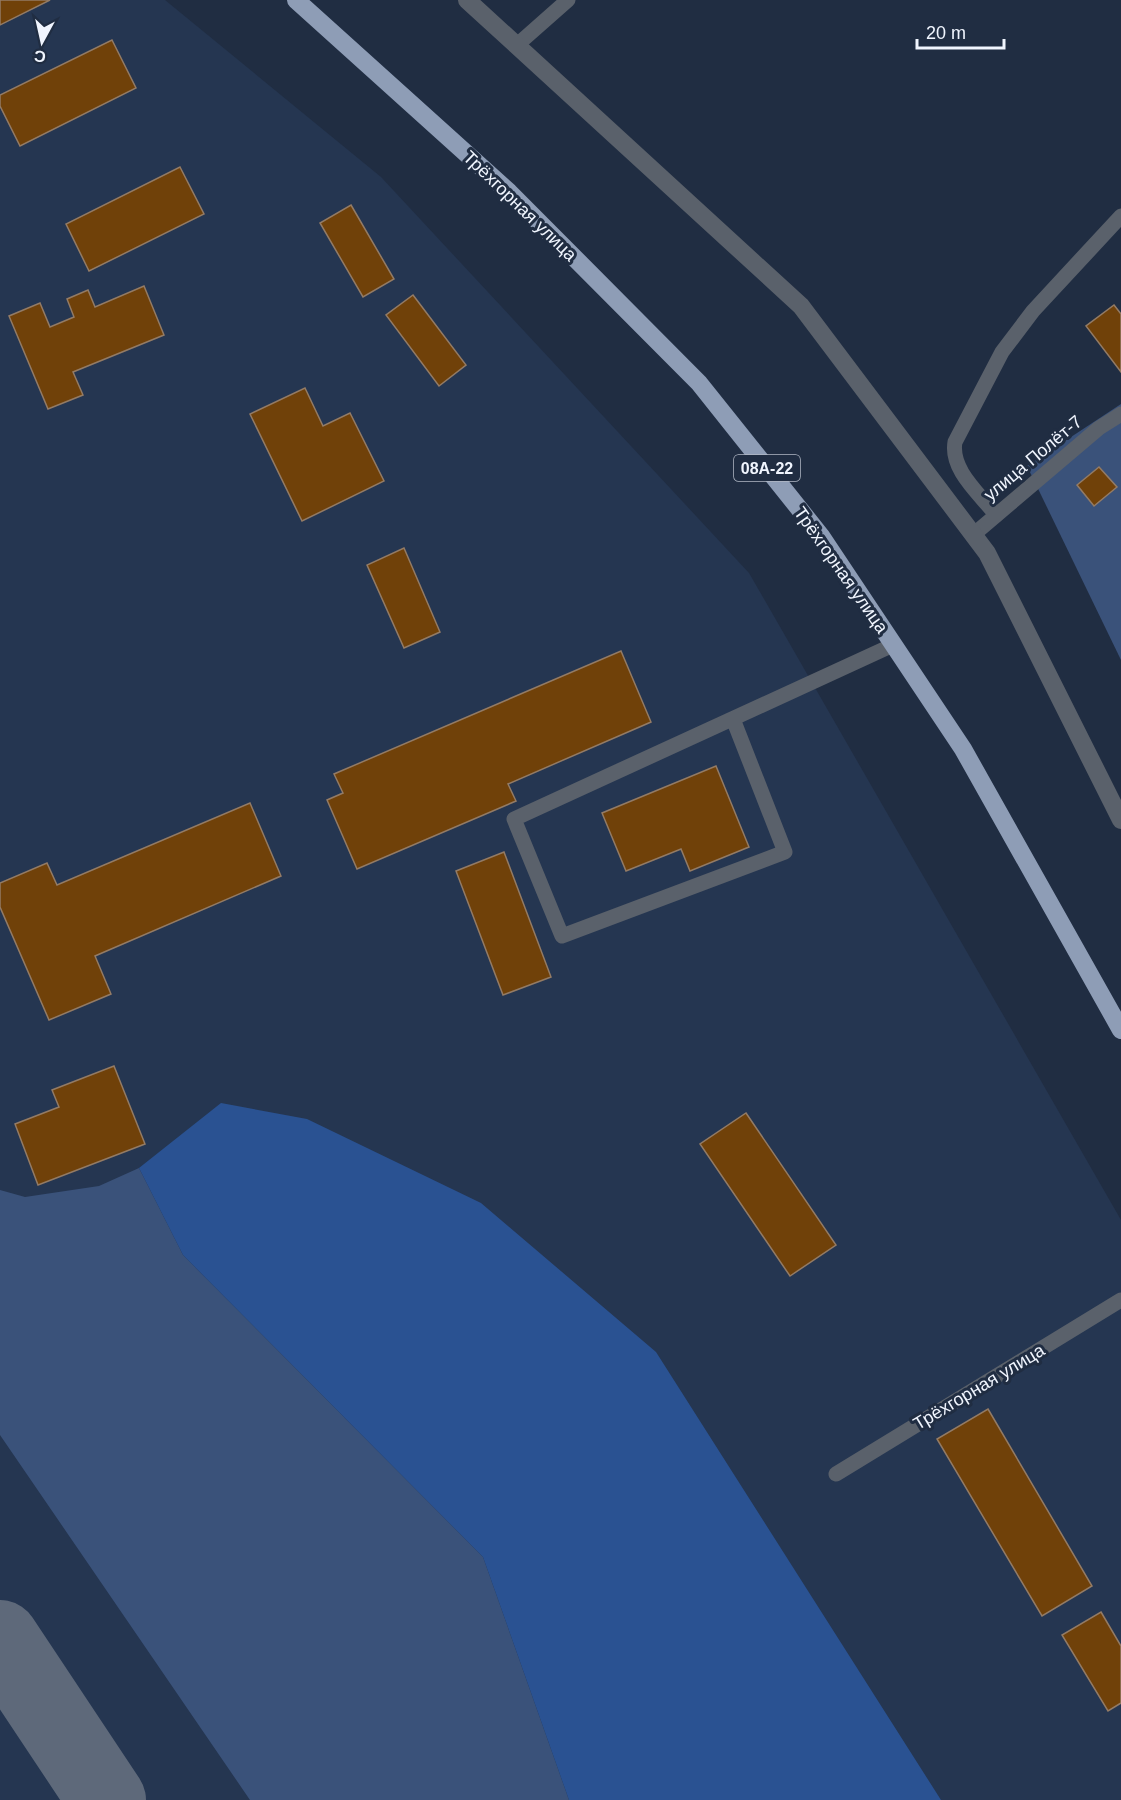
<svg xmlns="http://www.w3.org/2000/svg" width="1121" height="1800" font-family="Helvetica,sans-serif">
	<rect width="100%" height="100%" fill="#202d42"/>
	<!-- built -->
	<polygon fill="#253651" points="0,0 165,0 381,177 749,573 1121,1220 1121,1800 0,1800"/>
	<!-- green -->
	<g fill="#3a527a">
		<polygon points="1121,404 1121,660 1027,466"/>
		<polygon points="139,1168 183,1255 483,1557 569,1800 250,1800 0,1435 0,1190 25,1197 99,1186"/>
	</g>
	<!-- forest -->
	<polygon fill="#2a5292" points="221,1103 307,1119 481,1203 656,1352 941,1800 569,1800 483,1557 183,1255 139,1168"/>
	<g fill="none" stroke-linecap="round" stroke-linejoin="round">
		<!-- taxiway -->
		<polyline stroke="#5e697a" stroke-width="78" points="0,1639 107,1800"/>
	</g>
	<!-- building -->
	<g fill="#704109" stroke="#937b65" stroke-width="1.5">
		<polygon points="0,0 50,0 0,25"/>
		<polygon points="112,40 136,88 20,146 0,106 0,95"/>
		<polygon points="180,167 204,214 89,271 66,224"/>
		<polygon points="351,205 394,279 363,297 320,223"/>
		<polygon points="144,286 164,335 73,372 83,395 48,409 9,316 40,303 50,327 74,317 67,299 88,290 95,307"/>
		<polygon points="413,295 466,365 439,386 386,315"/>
		<polygon points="1114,305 1121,314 1121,372 1086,326"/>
		<polygon points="305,388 323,426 350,413 384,481 302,521 250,414"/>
		<polygon points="1099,467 1117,487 1094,506 1077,485"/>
		<polygon points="404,548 440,632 404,648 367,565"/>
		<polygon points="621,651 651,722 508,784 516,801 357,869 327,800 343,793 334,774"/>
		<polygon points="716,766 749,847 690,871 681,849 626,871 602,813"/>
		<polygon points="250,803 281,876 95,956 111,994 49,1020 0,907 0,883 47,863 57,885"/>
		<polygon points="504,852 551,977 503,995 456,871"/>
		<polygon points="114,1066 145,1144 38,1185 15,1124 59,1107 52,1090"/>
		<polygon points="746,1113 836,1245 790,1276 700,1144"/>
		<polygon points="988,1409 1092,1586 1042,1616 937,1439"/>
		<polygon points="1101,1612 1121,1646 1121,1703 1108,1711 1062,1635"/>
	</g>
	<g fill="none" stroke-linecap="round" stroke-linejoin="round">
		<!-- service -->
		<g stroke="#5a616b" stroke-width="15">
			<polyline points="517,45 568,0"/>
			<path d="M996,515C980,494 950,470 955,442L1002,352L1033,311L1121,216"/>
			<polyline points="973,535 1099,428 1121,414"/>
			<polyline points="733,719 785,852 562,936 514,819 893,645"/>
			<polyline points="836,1474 1121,1300"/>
		</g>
		<!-- tertiary -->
		<polyline stroke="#5a616b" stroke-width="18" points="467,0 801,306 987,553 1121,820"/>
		<!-- trunk -->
		<polyline stroke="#8e9db6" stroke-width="18" points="296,0 509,192 699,383 821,536 963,749 1121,1030"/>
	</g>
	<g text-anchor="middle" stroke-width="6" stroke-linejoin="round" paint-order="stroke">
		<!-- shield labels -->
		<rect fill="#202d42" stroke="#b2b9c6" stroke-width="1.5" x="734" y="455" width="66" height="26" rx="4.5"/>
		<g font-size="16" font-weight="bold" fill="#f0f5fe">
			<text x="767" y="474">08А-22</text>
		</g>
		<!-- street labels -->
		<g font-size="18" fill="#f0f5fe" stroke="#202d42">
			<text transform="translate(520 206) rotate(44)" y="6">Трёхгорная улица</text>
			<text transform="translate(1033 458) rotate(-40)" y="6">улица Полёт-7</text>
			<text transform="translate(841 570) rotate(55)" y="6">Трёхгорная улица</text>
			<text transform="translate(979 1387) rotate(-31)" y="6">Трёхгорная улица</text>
		</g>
	</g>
	<!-- north arrow -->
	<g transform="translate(42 42) rotate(188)" stroke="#202d42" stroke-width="4.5" paint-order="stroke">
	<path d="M0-4.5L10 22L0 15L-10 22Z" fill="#f0f5fe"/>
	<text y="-9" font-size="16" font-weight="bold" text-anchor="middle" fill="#f0f5fe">С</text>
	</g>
	<!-- scale -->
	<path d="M917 39v9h87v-9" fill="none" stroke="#f0f5fe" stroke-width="3"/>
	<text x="926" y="39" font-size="18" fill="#f0f5fe" stroke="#202d42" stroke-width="4.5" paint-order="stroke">20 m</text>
</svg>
